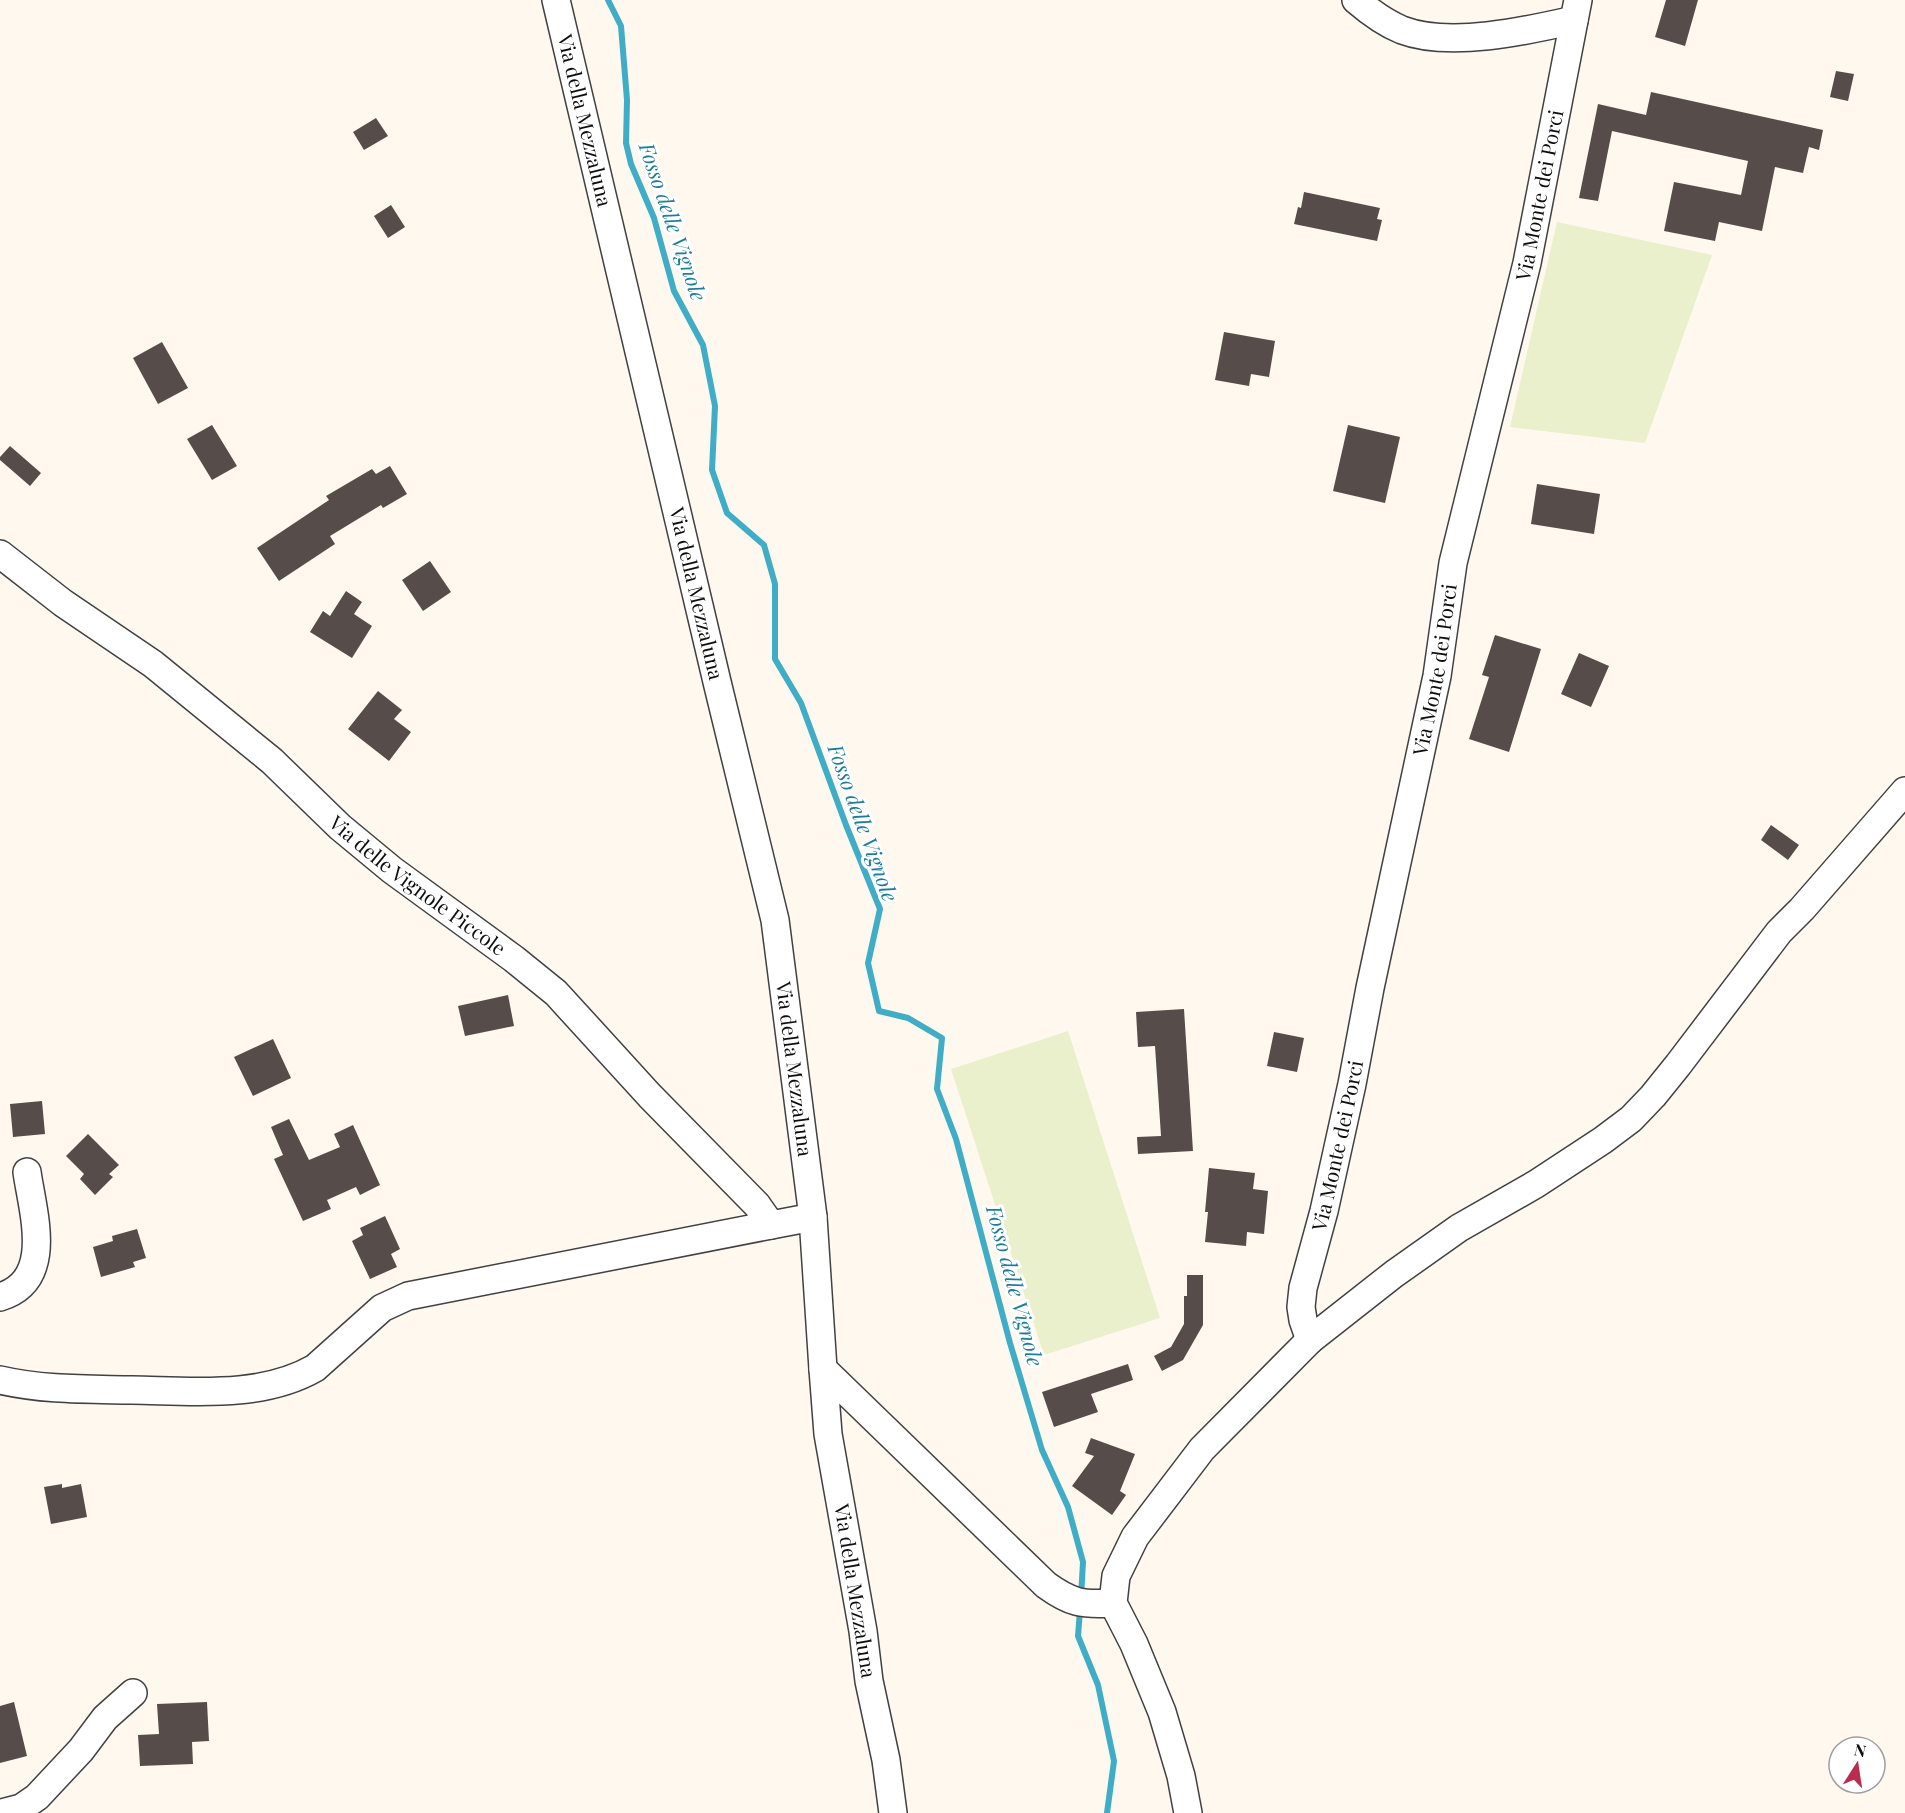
<svg xmlns="http://www.w3.org/2000/svg" width="1905" height="1813" font-family="'Playfair Display',serif">
	<rect width="100%" height="100%" fill="#fef8ef"/>
	<!-- pitch -->
	<g fill="#eaefcc">
		<polygon points="1557,222 1712,255 1645,443 1510,427"/>
		<polygon points="1068,1031 1160,1318 1044,1355 951,1069"/>
	</g>
	<g fill="none" stroke-linecap="round" stroke-linejoin="round">
		<!-- stream -->
		<g stroke="#40adc7" stroke-width="6">
			<polyline points="608,0 621,26 627,100 626,143 631,164 654,218 674,291 703,345 715,406 712,470 727,513 764,545 775,584 775,659 801,703 846,825 880,909 868,963 879,1011 908,1018 942,1038 937,1089 956,1139 1010,1343 1042,1450 1068,1507 1083,1562 1081,1597"/>
			<polyline points="1080,1610 1078,1636 1098,1685 1114,1761 1107,1813"/>
		</g>
	</g>
	<!-- building -->
	<g fill="#564d4b">
		<polygon points="1666,0 1698,0 1685,46 1655,37"/>
		<polygon points="1836,71 1854,74 1848,101 1830,97"/>
		<polygon points="1651,92 1823,130 1819,150 1809,147 1803,173 1775,167 1762,231 1719,222 1715,241 1664,231 1674,182 1741,195 1748,161 1612,131 1598,201 1579,198 1598,104 1646,115"/>
		<polygon points="376,118 388,136 364,150 353,132"/>
		<polygon points="1304,192 1380,208 1377,219 1382,220 1377,241 1294,224 1298,207 1301,208"/>
		<polygon points="391,205 405,227 388,238 374,216"/>
		<polygon points="1224,332 1275,341 1269,377 1251,374 1249,386 1215,380"/>
		<polygon points="162,342 188,388 158,404 133,358"/>
		<polygon points="212,425 237,466 212,480 187,439"/>
		<polygon points="1348,425 1400,437 1385,503 1333,491"/>
		<polygon points="10,446 41,473 30,486 0,460 0,457"/>
		<polygon points="390,466 407,494 383,508 381,505 330,536 335,544 279,581 257,548 329,500 326,496 372,469 376,474"/>
		<polygon points="1537,484 1600,494 1594,534 1531,524"/>
		<polygon points="430,561 451,592 423,611 402,580"/>
		<polygon points="346,591 362,602 354,614 372,626 352,658 310,632 323,611 330,616"/>
		<polygon points="1495,635 1541,649 1509,752 1469,739 1489,677 1482,675"/>
		<polygon points="1579,653 1609,666 1591,707 1561,694"/>
		<polygon points="378,691 402,710 394,719 411,732 389,761 348,729"/>
		<polygon points="1771,825 1799,845 1788,860 1761,840"/>
		<polygon points="508,995 514,1026 465,1036 458,1006"/>
		<polygon points="1184,1009 1193,1151 1138,1154 1137,1137 1161,1136 1155,1046 1138,1047 1136,1012"/>
		<polygon points="1274,1032 1304,1038 1297,1072 1267,1066"/>
		<polygon points="273,1039 291,1078 253,1096 234,1057"/>
		<polygon points="42,1101 45,1134 13,1137 10,1104"/>
		<polygon points="289,1119 309,1160 340,1147 334,1134 353,1125 380,1185 360,1195 356,1187 327,1200 331,1209 303,1221 274,1159 283,1155 271,1127"/>
		<polygon points="88,1134 119,1165 109,1174 113,1177 95,1195 80,1179 84,1174 66,1156"/>
		<polygon points="1209,1168 1255,1173 1253,1189 1268,1191 1264,1234 1247,1232 1246,1246 1205,1242 1208,1212 1205,1212"/>
		<polygon points="385,1216 400,1249 391,1254 397,1267 370,1279 352,1241 363,1235 360,1228"/>
		<polygon points="137,1229 146,1258 133,1262 135,1267 101,1277 93,1247 113,1241 112,1236"/>
		<polygon points="1187,1275 1203,1275 1203,1325 1183,1360 1162,1371 1154,1356 1171,1347 1184,1324 1184,1296 1187,1296"/>
		<polygon points="1128,1364 1133,1380 1091,1394 1098,1412 1054,1427 1042,1392"/>
		<polygon points="1091,1438 1135,1454 1120,1491 1126,1495 1112,1515 1072,1486 1094,1456 1085,1453"/>
		<polygon points="62,1484 62,1488 81,1484 87,1517 51,1524 44,1487"/>
		<polygon points="14,1702 27,1756 0,1763 0,1706"/>
		<polygon points="207,1702 209,1741 192,1742 193,1764 140,1766 138,1735 159,1734 157,1704"/>
	</g>
	<g fill="none" stroke-linecap="round" stroke-linejoin="round">
		<!-- minor casing -->
		<g stroke="#414141" stroke-width="30">
			<g id="minor">
				<path id="s1" d="M556,0L718,686L775,920L813,1217L823,1369"/>
				<path d="M1356,0C1370,12 1385,23 1402,30C1449,48 1526,31 1574,20"/>
				<path id="s2" d="M0,554L63,603L153,664L272,761L340,827L392,870L514,959L556,993L650,1096L757,1205L771,1225L813,1217"/>
				<path d="M0,1297C55,1280 33,1214 27,1172"/>
				<path id="s3" d="M1310,1340L1303,1320L1301,1307L1303,1288L1324,1211L1352,1084L1370,988L1437,676L1453,563L1527,263L1578,0"/>
				<path d="M0,1380C43,1390 87,1389 132,1390C192,1391 261,1399 315,1368L382,1308L408,1296L771,1225"/>
				<polyline points="2,1813 21,1808 37,1797 81,1750 105,1718 133,1693"/>
				<path d="M893,1813L886,1760L869,1681L863,1631L828,1434L823,1369L1046,1585C1071,1603 1082,1605 1113,1603"/>
				<polyline points="1188,1813 1181,1776 1162,1712 1134,1644 1113,1603 1116,1576 1135,1537 1202,1449 1310,1340 1394,1274 1459,1228 1536,1184 1603,1140 1631,1119 1653,1096 1678,1065 1779,932 1802,909 1905,791"/>
			</g>
		</g>
		<!-- minor -->
		<use href="#minor" stroke="#fff" stroke-width="27"/>
	</g>
	<g text-anchor="middle" stroke-width="6" stroke-linejoin="round" paint-order="stroke">
		<!-- street labels -->
		<g font-size="20" fill="#0e0e0e" stroke="#fff">
			<text dy="7" stroke="none"><textPath href="#s1" startOffset="124">Via della Mezzaluna</textPath></text>
			<text dy="7" stroke="none"><textPath href="#s3" startOffset="1172">Via Monte dei Porci</textPath></text>
			<text dy="7" stroke="none"><textPath href="#s1" startOffset="610">Via della Mezzaluna</textPath></text>
			<text dy="7" stroke="none"><textPath href="#s3" startOffset="686">Via Monte dei Porci</textPath></text>
			<text dy="7" stroke="none"><textPath href="#s2" startOffset="534">Via delle Vignole Piccole</textPath></text>
			<text dy="7" stroke="none"><textPath href="#s1" startOffset="1096">Via della Mezzaluna</textPath></text>
			<text dy="7" stroke="none"><textPath href="#s3" startOffset="200">Via Monte dei Porci</textPath></text>
			<text transform="translate(855 1591) rotate(81)" y="7">Via della Mezzaluna</text>
		</g>
		<!-- water labels -->
		<g font-size="21" font-style="italic" fill="#1c7d9a" stroke="#fff">
			<text transform="translate(672 222) rotate(71)" y="7">Fosso delle Vignole</text>
			<text transform="translate(862 823) rotate(70)" y="7">Fosso delle Vignole</text>
			<text transform="translate(1014 1286) rotate(75)" y="7">Fosso delle Vignole</text>
		</g>
	</g>
	<!-- north arrow -->
	<g transform="translate(1857 1765) rotate(12)"><circle r="28" fill="#ffffff" stroke="#9f9f9f" stroke-width="1.5"/>
	<path d="M0-4.5L10 22L0 15L-10 22Z" fill="#b82c4f"/>
	<text y="-9" font-size="16" font-weight="bold" text-anchor="middle" fill="#0e0e0e">N</text>
	</g>
</svg>
